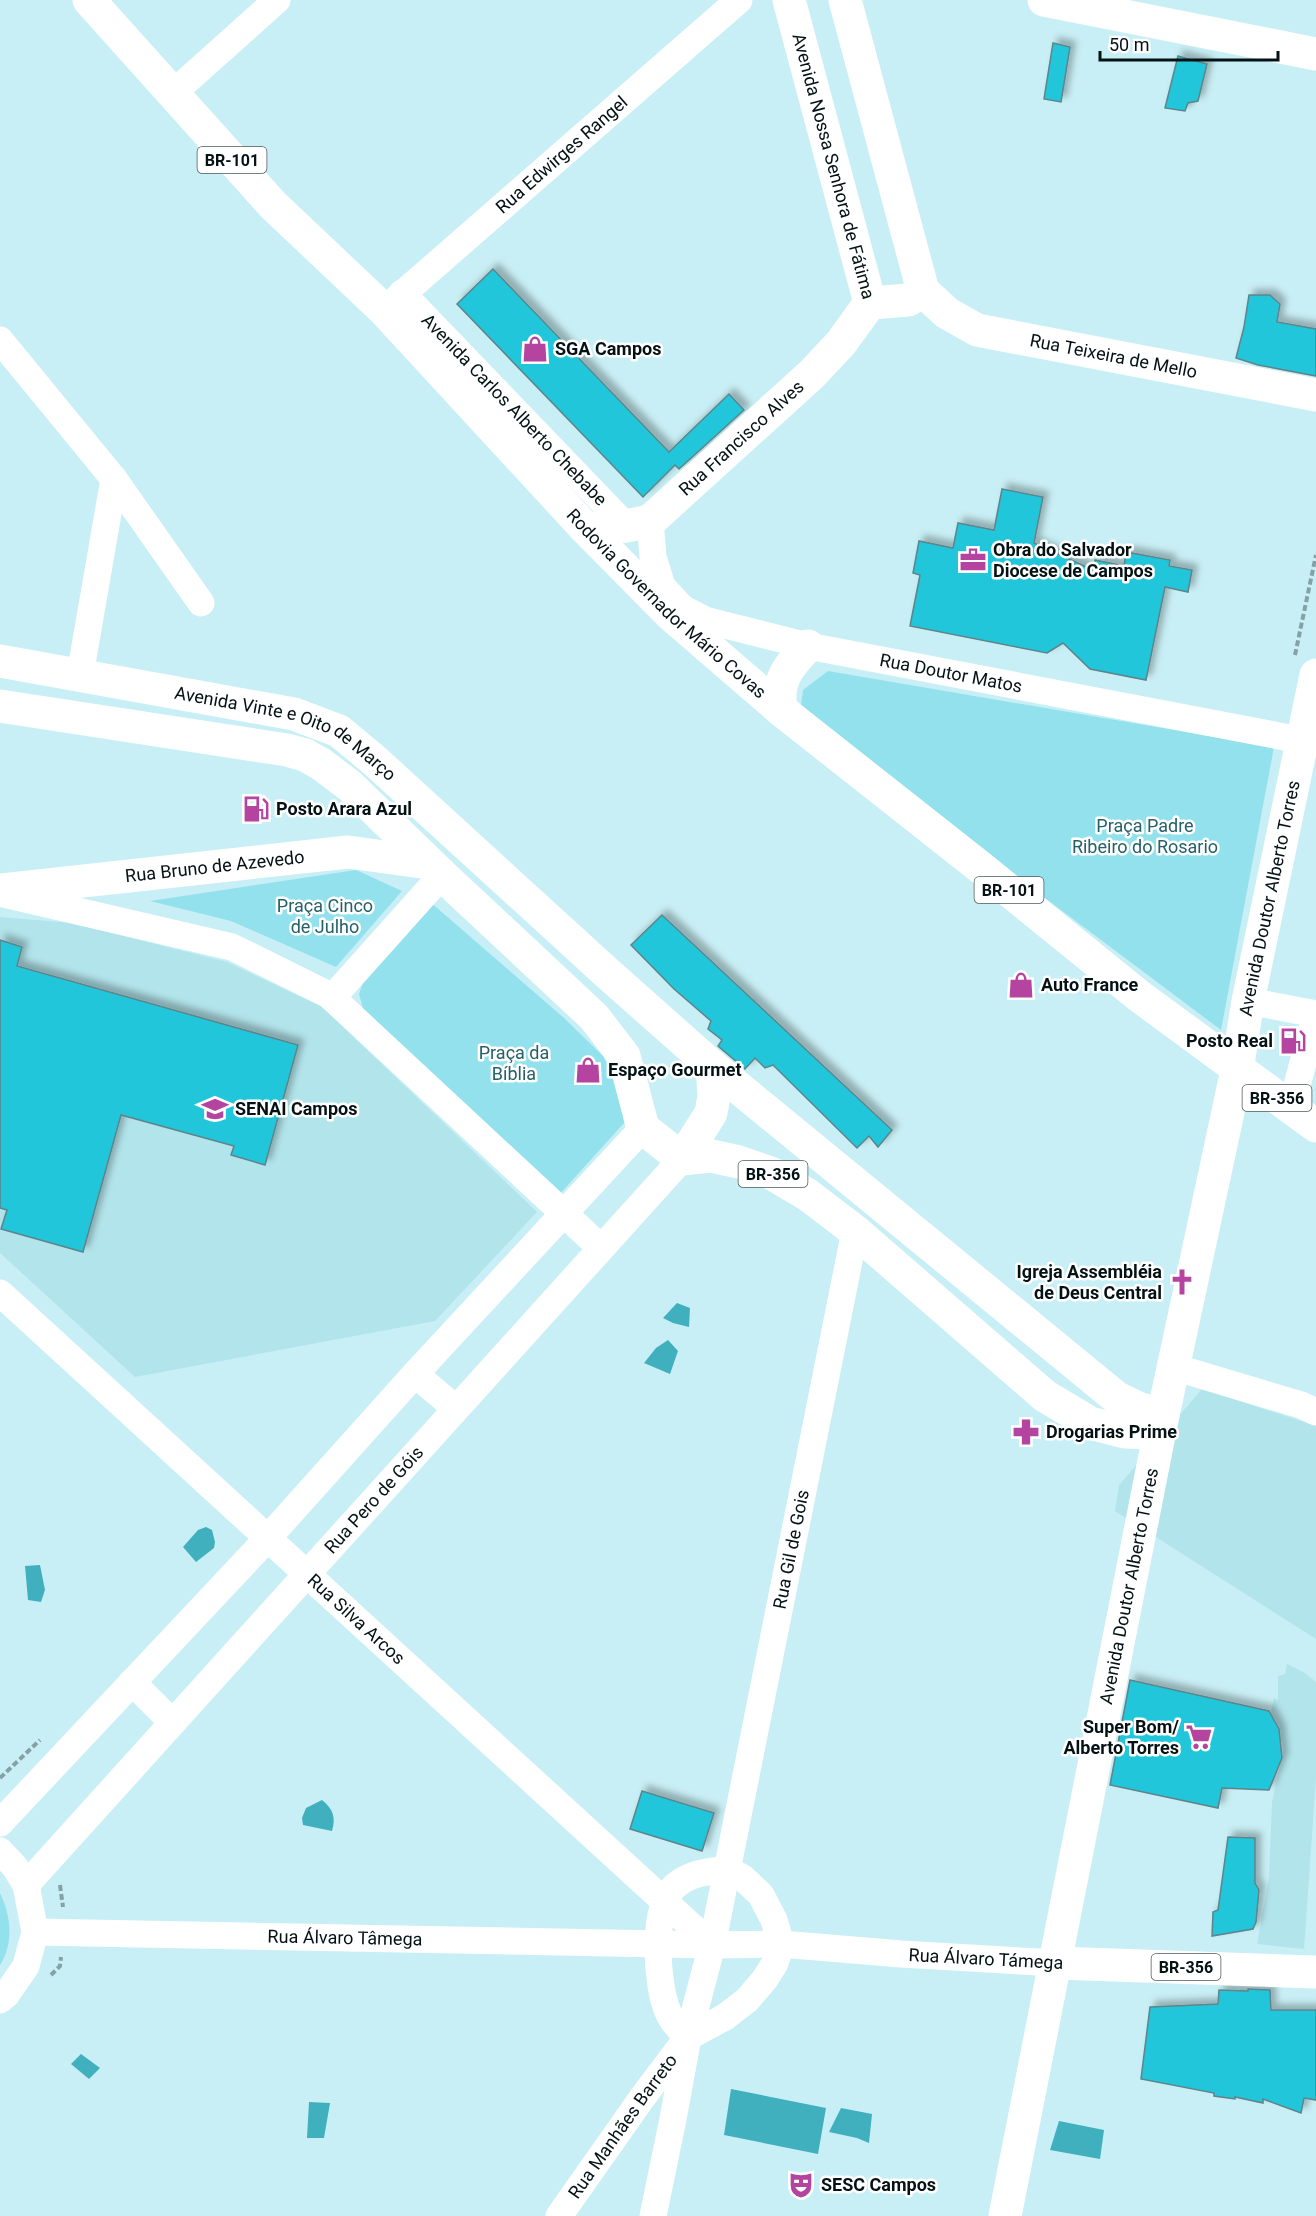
<svg xmlns="http://www.w3.org/2000/svg" width="1316" height="2216" font-family="Roboto,sans-serif">
	<defs>
		<filter id="shadow"><feDropShadow dx="5.5" dy="-5.5" stdDeviation="3" flood-color="#0004"/></filter>
	</defs>
	<rect width="100%" height="100%" fill="#c8eff5"/>
	<!-- built -->
	<g fill="#b2e4eb">
		<polygon points="0,917 72,923 227,962 322,1007 537,1212 435,1321 135,1377 0,1253"/>
		<polygon points="1202,1389 1316,1426 1316,1639 1115,1511 1119,1485"/>
		<polygon points="1287,1664 1305,1673 1316,1682 1316,1778 1304,1949 1257,1944 1269,1877 1272,1802 1284,1748 1271,1712 1274,1698 1278,1700 1278,1676 1285,1674"/>
	</g>
	<!-- green -->
	<g fill="#92e1ed">
		<polygon points="828,671 1274,747 1221,1030 800,714 803,690"/>
		<polygon points="356,870 402,891 336,967 231,921 150,901"/>
		<polygon points="429,901 564,1018 603,1056 621,1090 624,1123 558,1196 364,1012 359,994 366,975"/>
		<path d="M0,1893C11,1916 14,1943 0,1965Z"/>
	</g>
	<!-- water -->
	<g fill="#40afbe">
		<polygon points="677,1303 690,1308 689,1327 673,1323 663,1318"/>
		<polygon points="668,1340 678,1351 670,1374 644,1363 656,1348"/>
		<polygon points="206,1527 212,1530 215,1542 214,1548 196,1562 183,1547 198,1530"/>
		<polygon points="40,1565 45,1590 41,1602 28,1600 25,1566"/>
		<path d="M322,1800C333,1809 336,1817 332,1831L303,1825L302,1818L306,1808Z"/>
		<polygon points="81,2054 100,2068 89,2079 71,2064"/>
		<polygon points="731,2089 826,2108 818,2154 724,2135"/>
		<polygon points="309,2102 330,2103 324,2138 307,2138"/>
		<polygon points="841,2108 872,2114 869,2143 857,2138 829,2132"/>
		<polygon points="1059,2121 1104,2130 1100,2159 1050,2150"/>
	</g>
	<!-- building -->
	<g fill="#20c6da" stroke="#5f8489" stroke-width="1.5" filter="url(#shadow)">
		<polygon points="1053,43 1070,47 1061,102 1044,99"/>
		<polygon points="1178,56 1207,64 1198,101 1188,103 1185,111 1165,108"/>
		<polygon points="493,269 669,452 729,394 744,410 679,469 675,465 643,497 457,304"/>
		<polygon points="1249,295 1270,295 1280,304 1277,322 1316,329 1316,376 1258,365 1236,358 1244,327"/>
		<polygon points="1002,489 1043,497 1034,543 1093,570 1095,560 1124,566 1126,552 1170,560 1169,566 1192,570 1188,592 1165,587 1146,680 1090,669 1063,643 1047,653 910,626 920,575 913,573 919,541 953,548 958,523 994,530"/>
		<polygon points="662,915 892,1130 878,1147 869,1136 857,1148 773,1065 765,1068 755,1058 745,1069 718,1046 722,1040 708,1029 711,1021 674,989 631,945"/>
		<polygon points="0,940 22,947 17,966 298,1045 265,1165 231,1155 234,1146 121,1115 83,1252 1,1229 7,1210 0,1208"/>
		<polygon points="1130,1680 1269,1711 1279,1729 1282,1758 1269,1790 1222,1788 1218,1808 1110,1785"/>
		<polygon points="642,1791 714,1813 702,1851 630,1829"/>
		<polygon points="1228,1837 1255,1838 1255,1883 1259,1890 1256,1922 1253,1929 1212,1936 1213,1912 1218,1910"/>
		<polygon points="1248,1989 1270,1990 1271,2010 1316,2010 1316,2100 1304,2098 1301,2113 1263,2099 1263,2103 1235,2097 1235,2099 1214,2096 1214,2093 1141,2079 1150,2007 1218,2004 1219,1990 1248,1991"/>
	</g>
	<g fill="none" stroke-linecap="round" stroke-linejoin="round">
		<!-- path -->
		<g stroke="#84a2a6" stroke-width="4" stroke-dasharray="6 3" stroke-linecap="butt">
			<polyline points="1295,655 1316,555"/>
			<polyline points="0,1778 40,1740"/>
			<polyline points="60,1885 63,1907"/>
			<polyline points="51,1975 60,1966 61,1957"/>
		</g>
		<!-- minor -->
		<g stroke="#fff" stroke-width="27">
			<polyline points="172,94 277,0"/>
			<path id="s1" d="M402,293L626,526"/>
			<path id="s2" d="M384,310L739,0"/>
			<polyline points="0,340 114,479 201,603"/>
			<path id="s3" d="M650,521L653,557L662,586L682,608L705,620L808,646L1316,743"/>
			<polyline points="80,675 114,479"/>
			<polyline points="4,894 232,947 329,995 601,1248"/>
			<polyline points="332,998 442,875"/>
			<polyline points="1248,1001 1316,1014 1291,1108"/>
			<path id="s4" d="M0,1293L712,1945"/>
			<polyline points="1174,1367 1301,1405 1316,1412"/>
			<polyline points="415,1374 455,1408"/>
			<polyline points="132,1682 172,1722"/>
			<polyline points="0,1823 267,1539 415,1374 643,1128"/>
			<polyline points="0,1851 15,1867 26,1885 35,1932 26,1966 6,1995 0,2000"/>
			<path id="s5" d="M26,1885L682,1159"/>
			<path id="s6" d="M35,1932L712,1945L781,1944L901,1954L1056,1963"/>
			<path d="M688,2037C680,2030 672,2022 668,2012C656,1984 651,1908 675,1886C691,1872 708,1872 727,1869"/>
			<path id="s7" d="M559,2216L642,2098L688,2037L725,2017L747,2000L765,1979L775,1963L781,1944L774,1920L761,1895L743,1878L727,1869"/>
			<path id="s8" d="M653,2216L673,2119L688,2037L712,1945L855,1231"/>
		</g>
		<!-- major -->
		<g stroke="#fff" stroke-width="33">
			<path id="s9" d="M789,0L870,303"/>
			<polyline points="845,0 923,291"/>
			<polyline points="1044,0 1316,54"/>
			<path id="s10" d="M923,291L947,313L977,330L1316,395"/>
			<polyline points="870,303 908,300 923,291"/>
			<path id="s11" d="M586,529L626,526L650,521L812,374L841,343L870,303"/>
			<path id="s12" d="M0,661L294,714L339,731L375,761L606,972L712,1066L1117,1398L1140,1409L1163,1415"/>
			<polyline points="0,706 287,750 305,755 321,764 350,786 442,875 594,1017 624,1056 643,1128 682,1159 711,1156 739,1162 771,1173 808,1195 855,1231 1045,1396 1090,1423 1125,1432 1159,1433"/>
			<path id="s13" d="M0,890L348,852L429,863"/>
			<polyline points="682,1159 711,1113 714,1096 712,1066"/>
			<polyline points="1056,1963 1316,1972"/>
			<path id="s14" d="M1005,2216L1163,1415L1237,1070L1248,1001L1316,675"/>
		</g>
		<!-- highway -->
		<g stroke="#fff" stroke-width="33">
			<path id="s15" d="M89,0L273,205L384,310L586,529L670,614L781,710L980,867L1139,996L1316,1126"/>
			<path d="M781,710C776,681 788,666 808,646"/>
		</g>
	</g>
	<!-- icons -->
	<defs>
		<g id="shop-bare" transform="scale(2.07)"><path d="M-5-2.5h2.3a2.7 3.5 0 0 1 5.4 0H5L5.5 6h-11ZM-1.5-2.5h3a1.5 2.3 0 0 0-3 0Z" fill="#b444a0" stroke="#fff" stroke-width="2.5" paint-order="stroke"/></g>
		<g id="office-bare" transform="scale(2.07)"><path d="M-6-3h4V-5.5h4V-3h4V5H-6ZM-1-4.5V-3h2v-1.5ZM-6 0V1H6V0Z" fill="#b444a0" stroke="#fff" stroke-width="2.5" paint-order="stroke"/></g>
		<g id="fuel-bare" transform="scale(2.07)"><path d="M-5.5-6h7V0h2V4h1.3V-2.5L3-4.5l.8-.8L6-3V5H2.5V1h-1V6h-7ZM-4.2-4.7v3.2H.2V-4.7Z" fill="#b444a0" stroke="#fff" stroke-width="2.5" paint-order="stroke"/></g>
		<g id="university-bare" transform="scale(2.07)"><path d="M0-5L7-2L0 1L-7-2ZM-4 1L0 2.5L4 1V4Q0 6-4 4Z" fill="#b444a0" stroke="#fff" stroke-width="2.5" paint-order="stroke"/></g>
		<g id="church-bare" transform="scale(2.07)"><path d="M-1.2-6h2.4v3.5h3.3v2.4h-3.3V6h-2.4V-.1h-3.3v-2.4h3.3Z" fill="#b444a0" stroke="#fff" stroke-width="2.5" paint-order="stroke"/></g>
		<g id="pharmacy-bare" transform="scale(2.07)"><path d="M-2-6h4v4h4v4h-4v4h-4v-4h-4v-4h4Z" fill="#b444a0" stroke="#fff" stroke-width="2.5" paint-order="stroke"/></g>
		<g id="supermarket-bare" transform="scale(2.07)"><path d="M-6-5.5h2.5l.6 2H6L4.5 2H-2.5L-4.4-4H-6ZM-1.5 3.2a1.3 1.3 0 1 0 .1 0ZM3 3.2a1.3 1.3 0 1 0 .1 0Z" fill="#b444a0" stroke="#fff" stroke-width="2.5" paint-order="stroke"/></g>
		<g id="theatre-bare" transform="scale(2.07)"><path d="M-5-5.5Q0-4 5-5.5V0Q5 5 0 6Q-5 5-5 0ZM-3.3-2.5H-1v1.5H-3.3ZM1-2.5H3.3v1.5H1ZM-2.8 1Q0 5.5 2.8 1Z" fill="#b444a0" stroke="#fff" stroke-width="2.5" paint-order="stroke"/></g>
	</defs>
	<g fill-rule="evenodd">
		<use href="#shop-bare" x="535" y="349"/>
		<use href="#office-bare" x="973" y="560"/>
		<use href="#fuel-bare" x="256" y="809"/>
		<use href="#shop-bare" x="1021" y="985"/>
		<use href="#fuel-bare" x="1293" y="1041"/>
		<use href="#shop-bare" x="588" y="1070"/>
		<use href="#university-bare" x="215" y="1109"/>
		<use href="#church-bare" x="1182" y="1282"/>
		<use href="#pharmacy-bare" x="1026" y="1432"/>
		<use href="#supermarket-bare" x="1199" y="1737"/>
		<use href="#theatre-bare" x="801" y="2185"/>
	</g>
	<g text-anchor="middle" stroke-width="5" stroke-linejoin="round" paint-order="stroke">
		<!-- shield labels -->
		<g fill="#fff" stroke="#50595a" stroke-width="1.5">
			<rect x="197.5" y="147" width="69" height="26" rx="4.5"/>
			<rect x="974.5" y="877" width="69" height="26" rx="4.5"/>
			<rect x="1242.5" y="1085" width="69" height="26" rx="4.5"/>
			<rect x="738.5" y="1161" width="69" height="26" rx="4.5"/>
			<rect x="1151.5" y="1954" width="69" height="26" rx="4.5"/>
		</g>
		<g font-size="16" font-weight="bold" fill="#051214">
			<text x="232" y="166">BR-101</text>
			<text x="1009" y="896">BR-101</text>
			<text x="1277" y="1104">BR-356</text>
			<text x="773" y="1180">BR-356</text>
			<text x="1186" y="1973">BR-356</text>
		</g>
		<!-- street labels -->
		<g font-size="18" fill="#051214" stroke="#fff">
			<text dy="6" stroke="none"><textPath href="#s2" startOffset="236">Rua Edwirges Rangel</textPath></text>
			<text dy="6" stroke="none"><textPath href="#s9" startOffset="172">Avenida Nossa Senhora de Fátima</textPath></text>
			<text dy="6" stroke="none"><textPath href="#s10" startOffset="206">Rua Teixeira de Mello</textPath></text>
			<text dy="6" stroke="none"><textPath href="#s1" startOffset="162">Avenida Carlos Alberto Chebabe</textPath></text>
			<text dy="6" stroke="none"><textPath href="#s11" startOffset="188">Rua Francisco Alves</textPath></text>
			<text dy="6" stroke="none"><textPath href="#s15" startOffset="836">Rodovia Governador Mário Covas</textPath></text>
			<text dy="6" stroke="none"><textPath href="#s3" startOffset="374">Rua Doutor Matos</textPath></text>
			<text dy="6" stroke="none"><textPath href="#s12" startOffset="298">Avenida Vinte e Oito de Março</textPath></text>
			<text dy="6" stroke="none"><textPath href="#s13" startOffset="216">Rua Bruno de Azevedo</textPath></text>
			<text dy="6" stroke="none"><textPath href="#s14" startOffset="1344">Avenida Doutor Alberto Torres</textPath></text>
			<text dy="6" stroke="none"><textPath href="#s5" startOffset="519">Rua Pero de Góis</textPath></text>
			<text dy="6" stroke="none"><textPath href="#s8" startOffset="681">Rua Gil de Gois</textPath></text>
			<text dy="6" stroke="none"><textPath href="#s14" startOffset="642">Avenida Doutor Alberto Torres</textPath></text>
			<text dy="6" stroke="none"><textPath href="#s4" startOffset="483">Rua Silva Arcos</textPath></text>
			<text dy="6" stroke="none"><textPath href="#s6" startOffset="310">Rua Álvaro Tâmega</textPath></text>
			<text transform="translate(986 1959) rotate(3)" y="6">Rua Álvaro Támega</text>
			<text dy="6" stroke="none"><textPath href="#s7" startOffset="110">Rua Manhães Barreto</textPath></text>
		</g>
		<!-- poi labels -->
		<g font-size="18" font-weight="bold" fill="#051214" stroke="#fff" text-anchor="start">
			<text x="555" y="355">SGA Campos</text>
			<text x="993" y="556">Obra do Salvador<tspan x="993" dy="21">Diocese de Campos</tspan></text>
			<text x="276" y="815">Posto Arara Azul</text>
			<text x="1041" y="991">Auto France</text>
			<text x="1273" y="1047" text-anchor="end">Posto Real</text>
			<text x="608" y="1076">Espaço Gourmet</text>
			<text x="235" y="1115">SENAI Campos</text>
			<text x="1162" y="1278" text-anchor="end">Igreja Assembléia<tspan x="1162" dy="21">de Deus Central</tspan></text>
			<text x="1046" y="1438">Drogarias Prime</text>
			<text x="1179" y="1733" text-anchor="end">Super Bom/<tspan x="1179" dy="21">Alberto Torres</tspan></text>
			<text x="821" y="2191">SESC Campos</text>
		</g>
		<!-- park labels -->
		<g font-size="18" fill="#256069" stroke="#fff">
			<text x="1145" y="832">Praça Padre<tspan x="1145" dy="21">Ribeiro do Rosario</tspan></text>
			<text x="325" y="912">Praça Cinco<tspan x="325" dy="21">de Julho</tspan></text>
			<text x="514" y="1059">Praça da<tspan x="514" dy="21">Bíblia</tspan></text>
		</g>
	</g>
	<!-- scale -->
	<path d="M1100 51v9h178v-9" fill="none" stroke="#051214" stroke-width="3"/>
	<text x="1109" y="51" font-size="18" fill="#051214" stroke="#ffffff" stroke-width="4.5" paint-order="stroke">50 m</text>
</svg>
